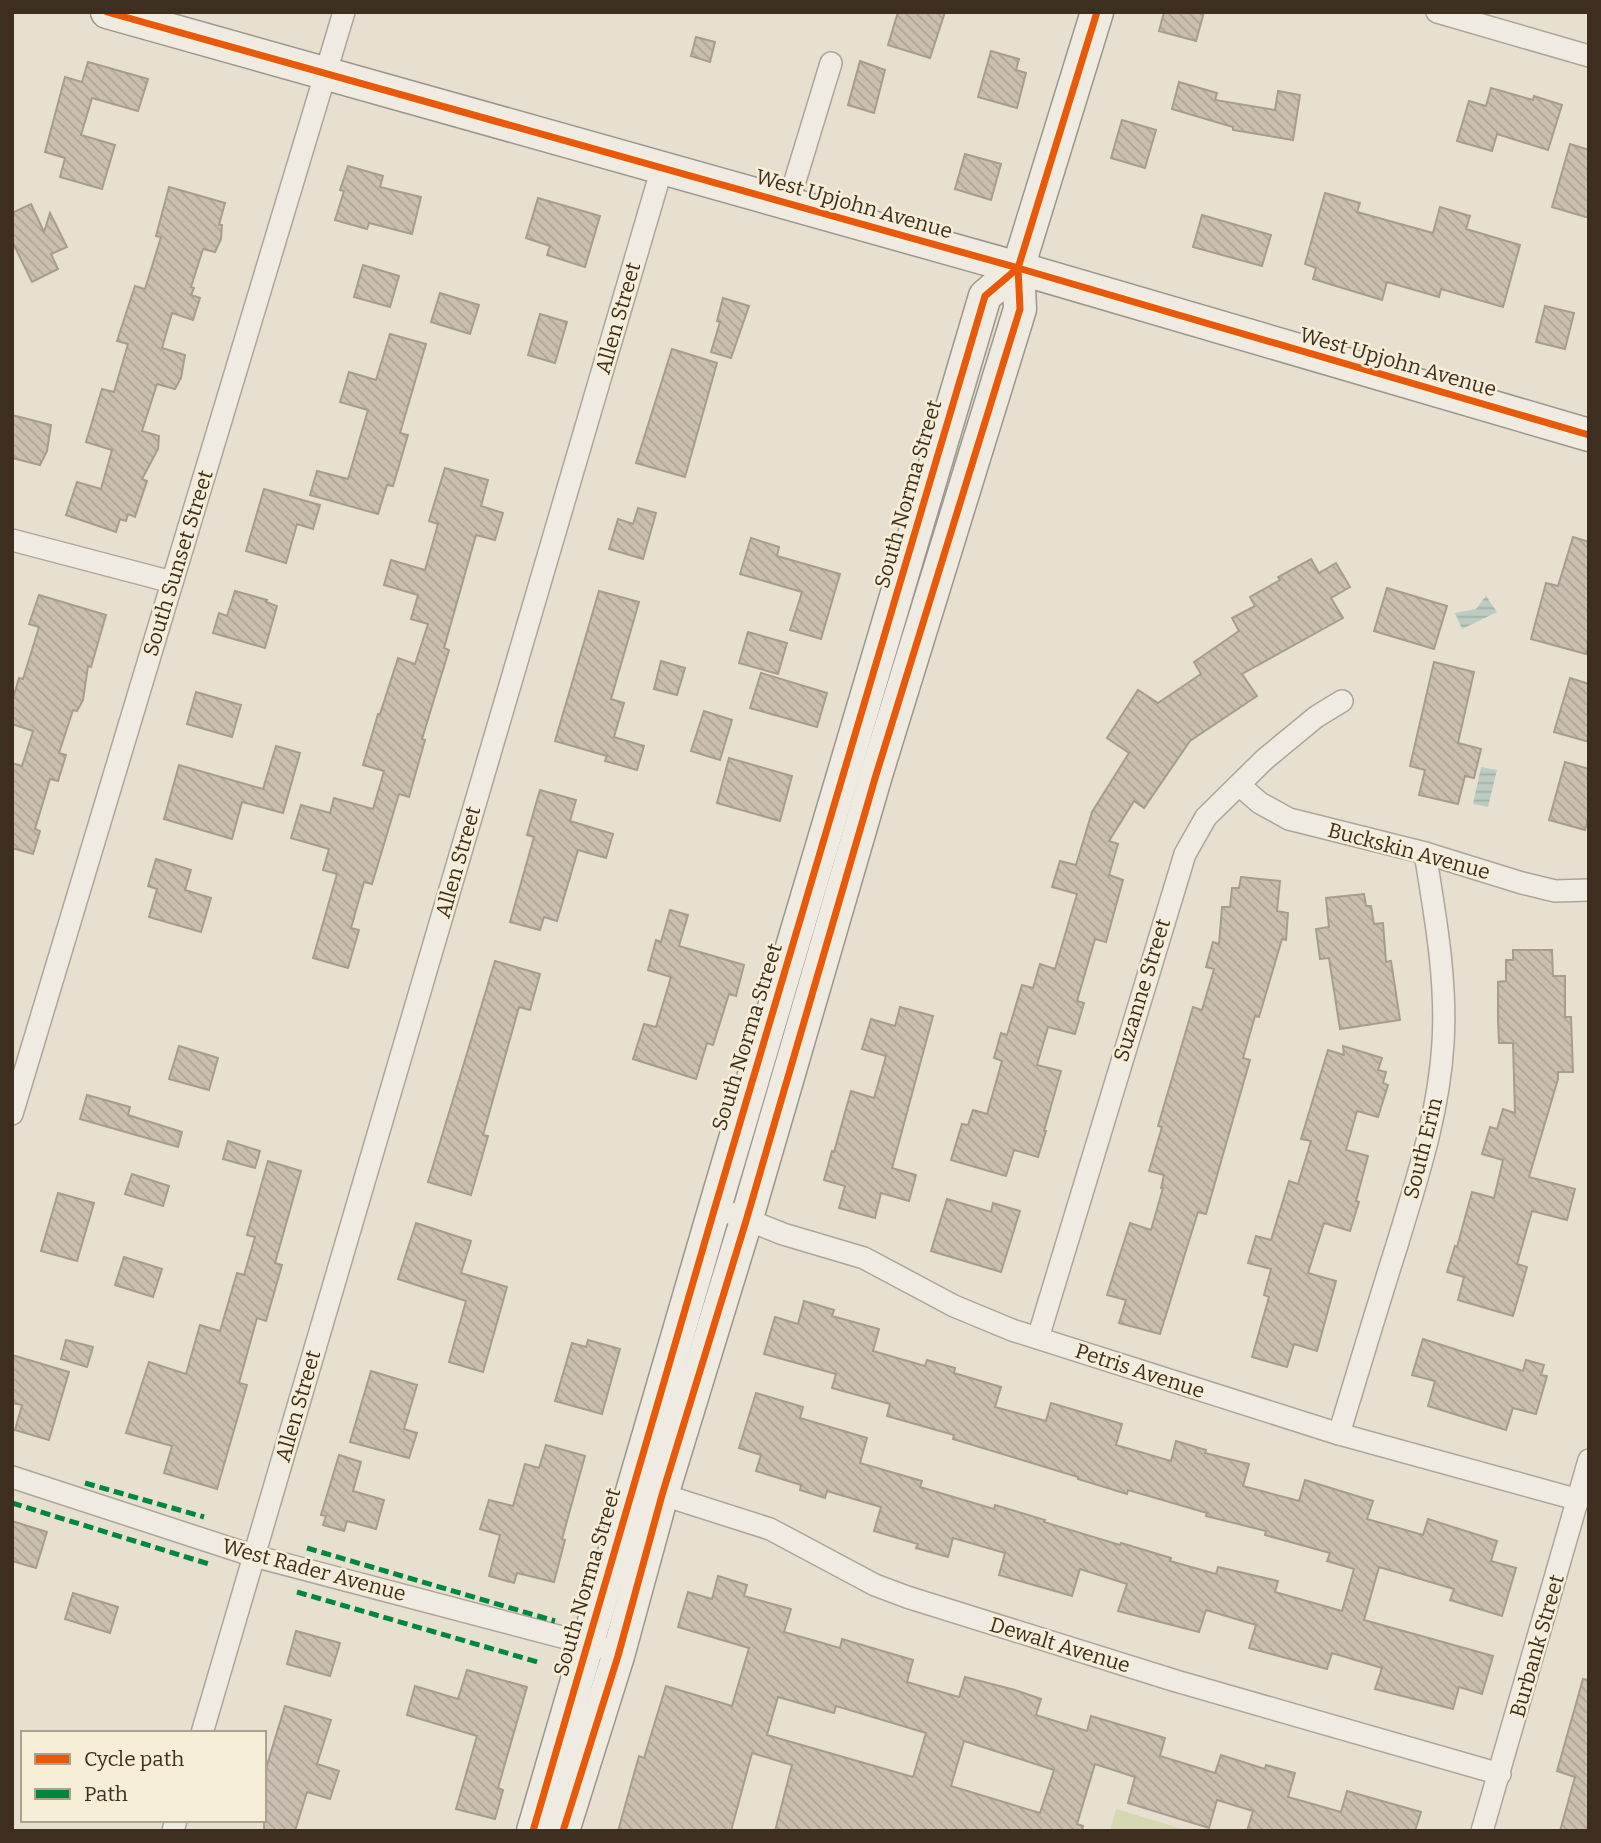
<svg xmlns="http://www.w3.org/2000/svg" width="1601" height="1843" font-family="Bitter,serif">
	<defs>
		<pattern id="water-rules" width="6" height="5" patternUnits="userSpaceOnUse" patternTransform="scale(1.75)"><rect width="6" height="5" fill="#bcccc2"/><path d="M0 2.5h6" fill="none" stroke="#a2b0a6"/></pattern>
		<pattern id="building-back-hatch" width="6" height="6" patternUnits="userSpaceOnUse" patternTransform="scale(1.75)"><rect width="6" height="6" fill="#cbbfb2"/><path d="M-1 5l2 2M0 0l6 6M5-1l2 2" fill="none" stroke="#afa499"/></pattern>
	</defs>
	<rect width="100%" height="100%" fill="#e7e0d1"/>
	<!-- green -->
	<polygon fill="#d6d7b3" points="1116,1809 1189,1831 1110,1831"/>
	<!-- water -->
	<g fill="url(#water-rules)">
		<polygon points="1486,596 1497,612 1462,629 1455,613 1476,609"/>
		<polygon points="1481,767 1497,770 1488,807 1473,804"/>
	</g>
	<!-- building -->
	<g fill="url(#building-back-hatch)" stroke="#a89c90" stroke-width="2" fill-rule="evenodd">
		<polygon points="898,12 945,12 930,58 888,45"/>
		<polygon points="1164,12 1204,12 1196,41 1159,31"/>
		<polygon points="696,37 715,42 710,62 691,56"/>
		<polygon points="991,51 1019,59 1016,70 1026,73 1017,108 978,97"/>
		<polygon points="860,61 885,70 874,113 848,105"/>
		<polygon points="88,62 148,79 138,111 92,98 81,135 115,145 102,189 60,177 65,158 45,152 65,77 82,82"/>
		<polygon points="1179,82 1217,93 1215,100 1275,110 1278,91 1300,95 1293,140 1233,130 1233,127 1172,109"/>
		<polygon points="1491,88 1533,100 1534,96 1562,105 1548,150 1497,134 1492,151 1457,141 1469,101 1486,106"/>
		<polygon points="1122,120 1156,130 1145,168 1111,158"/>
		<polygon points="1570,144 1589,150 1589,218 1552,207"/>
		<polygon points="965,154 1001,164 991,200 955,189"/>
		<polygon points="348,166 383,176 380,187 421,197 412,234 369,223 367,229 335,220 344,191 340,190"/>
		<polygon points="169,187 225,203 219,225 222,225 221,239 215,252 203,249 191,287 194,288 191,295 200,298 193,320 172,313 162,348 185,355 181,378 175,389 157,384 142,431 159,436 158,449 142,479 147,481 135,517 128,514 126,521 120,519 116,532 66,515 77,482 101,489 112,450 86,442 102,389 114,392 128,344 117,341 135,286 145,289 161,237 156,236"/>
		<polygon points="1325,193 1360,203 1357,212 1433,233 1440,207 1470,216 1466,229 1520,245 1503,307 1441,289 1439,297 1387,282 1382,300 1313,279 1316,268 1305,264"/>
		<polygon points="538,198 600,216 585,267 547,255 550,246 526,238"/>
		<polygon points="31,204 44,232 50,213 67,247 51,254 58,269 32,282 12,241 12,213"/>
		<polygon points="1202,215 1271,235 1262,266 1193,247"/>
		<polygon points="363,265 399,276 390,307 354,297"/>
		<polygon points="440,293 479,305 470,334 431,322"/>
		<polygon points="723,298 749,306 731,358 711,352 720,322 717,321"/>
		<polygon points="1545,306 1574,313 1565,349 1536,342"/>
		<polygon points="540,314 567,322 555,363 528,355"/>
		<polygon points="390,334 426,344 400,433 408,435 393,486 387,485 378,514 310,495 317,471 348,479 368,410 340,402 349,372 376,380"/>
		<polygon points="672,349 717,363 685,477 636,463"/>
		<polygon points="12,415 51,425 47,451 40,465 12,458"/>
		<polygon points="445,468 488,480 481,506 503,513 495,540 476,535 444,648 449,650 422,739 425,740 409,797 399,794 372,884 364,882 351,928 359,930 348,968 313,958 337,874 323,870 329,849 291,838 301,805 330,813 334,798 373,809 384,771 363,765 378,714 380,714 398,658 415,664 428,624 411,619 418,595 384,585 391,560 425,570 438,524 429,521"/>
		<polygon points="264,489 320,505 313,529 297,524 286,563 246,551"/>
		<polygon points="638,508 656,513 643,559 609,549 618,519 633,524"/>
		<polygon points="1573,537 1589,542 1589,643 1586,654 1531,639 1546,583 1558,586"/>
		<polygon points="751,538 779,547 777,556 840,574 821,639 790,630 802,592 740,574"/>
		<polygon points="1311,559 1319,573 1336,563 1350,587 1331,598 1343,618 1242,674 1257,696 1190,741 1144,808 1134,801 1109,841 1118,844 1109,875 1123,880 1106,942 1095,939 1077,1001 1084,1003 1075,1034 1048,1027 1037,1065 1061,1071 1044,1131 1046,1131 1038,1157 1014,1150 1006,1176 951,1160 962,1124 968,1125 973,1110 987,1114 1002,1061 994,1058 1001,1033 1007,1035 1022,985 1033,988 1040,964 1055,969 1077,894 1052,887 1060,861 1076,865 1092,812 1129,753 1107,738 1138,690 1158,703 1201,674 1194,662 1239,631 1232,618 1255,606 1250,597 1280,580 1278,577"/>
		<polygon points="1387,588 1447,606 1434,649 1374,631"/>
		<polygon points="235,591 267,600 266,602 277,606 265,648 213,633 219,613 227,616"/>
		<polygon points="599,591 639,602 611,699 624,703 614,737 644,746 637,770 605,761 607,756 555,741"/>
		<polygon points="39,595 106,615 91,667 88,666 83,700 77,711 73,710 59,753 66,755 58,781 50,779 35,829 40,831 33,854 12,848 12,763 22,766 33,731 12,724 12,702 19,678 23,679 39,627 29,624"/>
		<polygon points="748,632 787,643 778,674 739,663"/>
		<polygon points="661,661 685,668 677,695 654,689"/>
		<polygon points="1434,662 1474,672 1458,743 1481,749 1474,778 1465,776 1458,804 1419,795 1425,770 1410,766"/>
		<polygon points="761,673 827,693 817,727 750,708"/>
		<polygon points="1570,678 1589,684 1589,742 1554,732"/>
		<polygon points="196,692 241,705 232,737 187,724"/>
		<polygon points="704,711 732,720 720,760 691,751"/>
		<polygon points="276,746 300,753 283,813 242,802 232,839 164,819 179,765 263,789"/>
		<polygon points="729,758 792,776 780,821 717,803"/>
		<polygon points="1565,762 1589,769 1589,816 1585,830 1549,820"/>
		<polygon points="540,790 576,800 570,821 613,834 606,858 578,850 557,921 544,917 540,930 510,922 534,837 527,835"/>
		<polygon points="156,859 191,870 185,890 211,898 201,932 149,917 157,889 148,886"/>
		<polygon points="1241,877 1280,881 1277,911 1288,913 1286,940 1282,939 1259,1017 1255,1016 1243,1058 1250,1060 1206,1214 1198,1212 1160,1334 1119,1323 1126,1300 1107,1295 1130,1223 1151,1230 1163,1188 1161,1188 1164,1175 1149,1171 1162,1127 1158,1126 1193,1007 1202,1010 1214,969 1206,967 1213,942 1219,944 1222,907 1230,907 1232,888 1239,888"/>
		<polygon points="1364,894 1366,906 1371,906 1374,924 1383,923 1386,962 1391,961 1400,1020 1340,1029 1329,958 1320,959 1316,929 1329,927 1326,898"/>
		<polygon points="670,910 688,915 679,946 744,965 736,996 729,994 713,1045 707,1043 696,1079 633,1059 644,1024 656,1027 671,977 648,970 656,940 661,942"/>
		<polygon points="1513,950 1552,950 1553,976 1565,976 1565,1017 1571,1017 1573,1072 1558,1072 1558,1079 1529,1177 1575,1189 1567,1220 1532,1211 1517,1264 1527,1267 1513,1316 1458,1300 1464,1277 1447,1272 1455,1246 1457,1247 1472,1192 1494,1198 1503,1160 1482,1154 1490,1127 1497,1129 1503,1109 1515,1113 1513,1043 1499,1043 1498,1019 1498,982 1506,981 1506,960 1513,960"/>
		<polygon points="495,961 540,974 530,1010 519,1007 483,1135 488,1136 471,1195 428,1182"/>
		<polygon points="900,1007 933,1016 892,1168 916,1175 909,1201 881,1193 875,1218 839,1208 845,1186 824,1180 832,1151 834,1152 851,1091 874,1098 886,1056 862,1049 871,1019 895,1026"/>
		<polygon points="179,1046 218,1058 209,1090 169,1079"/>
		<polygon points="1343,1046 1382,1058 1378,1070 1386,1072 1383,1083 1388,1085 1378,1117 1357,1111 1346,1150 1368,1156 1356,1201 1359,1202 1350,1231 1324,1223 1308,1273 1336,1281 1317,1351 1294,1344 1287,1367 1252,1357 1269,1297 1264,1295 1271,1269 1248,1263 1256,1236 1271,1240 1289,1181 1298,1184 1311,1141 1301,1139 1328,1050 1344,1055"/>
		<polygon points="87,1095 130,1107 128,1115 182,1132 178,1147 80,1119"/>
		<polygon points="228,1141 260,1151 255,1168 223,1159"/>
		<polygon points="268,1161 301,1171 275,1263 282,1265 266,1321 257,1318 239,1383 247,1385 217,1489 164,1473 172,1446 126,1433 149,1362 186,1374 200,1325 220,1331 237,1273 244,1275 255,1237 247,1235"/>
		<polygon points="132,1174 169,1186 163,1206 125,1194"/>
		<polygon points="58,1193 94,1203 77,1261 41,1251"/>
		<polygon points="947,1199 991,1212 993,1203 1020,1211 1001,1272 931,1251"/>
		<polygon points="416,1223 471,1241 461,1273 507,1287 483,1372 449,1362 466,1301 398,1279"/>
		<polygon points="124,1257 162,1269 153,1297 115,1285"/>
		<polygon points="804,1301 834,1310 832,1316 879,1329 873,1351 925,1366 927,1360 955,1368 954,1373 1001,1387 995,1407 1046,1421 1051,1403 1122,1424 1116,1445 1171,1461 1176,1441 1206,1450 1205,1453 1249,1464 1243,1486 1299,1501 1305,1480 1373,1501 1367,1519 1423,1535 1428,1519 1497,1541 1491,1561 1516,1568 1502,1616 1450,1600 1454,1589 1379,1567 1364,1620 1493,1656 1482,1694 1459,1687 1453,1709 1375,1689 1382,1668 1332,1653 1327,1669 1249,1648 1256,1625 1206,1610 1199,1632 1118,1611 1127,1584 1080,1569 1072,1596 999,1575 1005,1553 953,1538 948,1557 916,1548 918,1544 874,1531 881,1507 827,1491 825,1498 800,1490 801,1485 756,1471 761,1455 739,1448 756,1393 803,1407 800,1418 867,1438 860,1463 922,1481 920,1487 994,1509 995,1505 1045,1520 1044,1522 1120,1545 1121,1543 1171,1558 1170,1561 1216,1574 1218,1567 1278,1581 1275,1592 1342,1611 1354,1569 1327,1561 1330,1553 1265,1535 1266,1531 1206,1516 1207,1513 1128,1490 1127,1494 1078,1479 1078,1477 953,1439 954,1435 887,1416 890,1404 832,1388 836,1374 764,1354 775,1317 798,1324"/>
		<polygon points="1423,1339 1523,1371 1526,1360 1544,1365 1541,1375 1547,1376 1536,1414 1513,1408 1506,1430 1428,1406 1435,1381 1412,1375"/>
		<polygon points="66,1340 93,1347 87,1367 61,1359"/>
		<polygon points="588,1340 620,1349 602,1414 555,1401 572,1343 586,1347"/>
		<polygon points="12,1355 69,1372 49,1440 15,1430 22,1405 12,1403"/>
		<polygon points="371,1371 417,1385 404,1429 417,1433 409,1458 350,1442"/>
		<polygon points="546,1445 585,1456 562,1539 565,1540 554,1582 517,1573 514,1583 489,1576 500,1535 480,1529 489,1500 513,1506 525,1464 539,1468"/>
		<polygon points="339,1455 361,1462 353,1491 384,1500 376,1529 347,1521 344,1531 323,1525 326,1516 321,1515"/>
		<polygon points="12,1521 47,1532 36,1568 12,1561"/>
		<path d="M718,1576L747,1585L744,1596L791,1609L784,1632L840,1648L842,1639L913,1660L907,1682L959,1697L965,1677L1015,1690L1041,1699L1036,1715L1087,1731L1091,1716L1165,1738L1160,1756L1215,1773L1221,1755L1265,1769L1266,1765L1295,1773L1288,1797L1341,1812L1347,1791L1421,1812L1415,1831H1247L1253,1811L1217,1800L1209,1828L1128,1803L1135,1777L1095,1764L1077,1824L1083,1826L1082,1831H775L792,1765L752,1753L731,1831H618L639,1756L644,1758L666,1686L732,1706L749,1648L678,1627L688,1592L712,1599ZM778,1697L834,1713L836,1706L926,1733L913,1777L767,1735ZM964,1741L1054,1770L1040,1813L951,1786Z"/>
		<polygon points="73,1593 118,1607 110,1633 65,1619"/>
		<polygon points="296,1631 340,1643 330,1676 287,1664"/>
		<polygon points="467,1670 527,1687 498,1788 503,1790 495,1819 456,1809 477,1736 407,1715 415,1686 458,1699"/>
		<polygon points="1583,1679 1589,1680 1589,1831 1560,1831 1575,1777 1557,1771"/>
		<polygon points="285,1706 331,1720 317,1764 339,1771 330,1799 307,1792 295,1831 264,1831 264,1775"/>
	</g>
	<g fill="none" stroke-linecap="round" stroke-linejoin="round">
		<!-- street casing -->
		<g stroke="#ada599" stroke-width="24">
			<g id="street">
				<polyline points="1437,12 1589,56"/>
				<polyline points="788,204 831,63"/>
				<polyline points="12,540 172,582"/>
				<polyline points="1239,785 1260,803 1289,819 1425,853 1522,883 1555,891 1589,890"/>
				<polyline points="12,1114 344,12"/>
				<polyline points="715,1207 783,1234 864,1258 954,1306 1012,1330 1339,1434 1579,1500"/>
				<polyline points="1038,1338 1185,854 1206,817 1265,759 1316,717 1342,701"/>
				<path d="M1339,1434C1358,1371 1377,1308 1397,1245C1417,1179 1439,1113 1443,1043C1447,979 1435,915 1425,853"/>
				<polyline points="12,1477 254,1556 619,1652"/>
				<polyline points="651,1491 770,1529 875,1585 907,1597 1176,1681 1500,1774"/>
				<polyline points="202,1733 662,168"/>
				<polyline points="173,1831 176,1820"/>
				<polyline points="1482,1831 1589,1460"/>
			</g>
		</g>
		<!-- secondary casing -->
		<g stroke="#9c958a" stroke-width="35">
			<g id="secondary">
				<polyline points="107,12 1018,268 1589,435"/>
				<polyline points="533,1831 715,1207 985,296 1018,268"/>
				<polyline points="563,1831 618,1656 662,1495 746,1221 876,775 1020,309 1018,268 1097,12"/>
			</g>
		</g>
		<!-- street -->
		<use href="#street" stroke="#efebe3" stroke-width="21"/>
		<!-- secondary -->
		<use href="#secondary" stroke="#efebe3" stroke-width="32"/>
		<!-- quiet -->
		<g stroke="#00873e" stroke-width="5" stroke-dasharray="10 5" stroke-linecap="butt">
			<polyline points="85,1483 204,1517"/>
			<polyline points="12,1503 212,1565"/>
			<polyline points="307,1548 555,1621"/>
			<polyline points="297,1592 541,1663"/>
		</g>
		<!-- cycleway casing -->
		<g stroke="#f7eed8" stroke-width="11">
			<g id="cycleway">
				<polyline points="107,12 1018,268 1589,435"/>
				<polyline points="533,1831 715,1207 985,296 1018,268"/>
				<polyline points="563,1831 618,1656 662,1495 746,1221 876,775 1020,309 1018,268 1097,12"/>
			</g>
		</g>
		<!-- cycleway -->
		<use href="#cycleway" stroke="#e8590c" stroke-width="7"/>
	</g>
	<g text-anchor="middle" stroke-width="5" stroke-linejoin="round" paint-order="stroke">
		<!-- street labels -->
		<g font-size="21" fill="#3d2e20" stroke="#f7eed8">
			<text transform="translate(854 204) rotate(16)" y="7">West Upjohn Avenue</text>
			<text transform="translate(618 318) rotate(-74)" y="7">Allen Street</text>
			<text transform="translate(1398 362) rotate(16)" y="7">West Upjohn Avenue</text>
			<text transform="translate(908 494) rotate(-74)" y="7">South Norma Street</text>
			<text transform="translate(178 563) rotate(-73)" y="7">South Sunset Street</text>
			<text transform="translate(1409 851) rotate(15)" y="7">Buckskin Avenue</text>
			<text transform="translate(458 862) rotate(-74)" y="7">Allen Street</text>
			<text transform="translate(1142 990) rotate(-73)" y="7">Suzanne Street</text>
			<text transform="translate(747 1037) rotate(-73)" y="7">South Norma Street</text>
			<text transform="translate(1423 1148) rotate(-76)" y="7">South Erin</text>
			<text transform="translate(1140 1371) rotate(18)" y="7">Petris Avenue</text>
			<text transform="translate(298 1406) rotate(-74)" y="7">Allen Street</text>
			<text transform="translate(314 1570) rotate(15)" y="7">West Rader Avenue</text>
			<text transform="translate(587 1582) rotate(-74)" y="7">South Norma Street</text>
			<text transform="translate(1060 1645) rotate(17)" y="7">Dewalt Avenue</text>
			<text transform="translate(1537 1646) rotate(-74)" y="7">Burbank Street</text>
		</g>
	</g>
	<!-- border -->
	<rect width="1601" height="1843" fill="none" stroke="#3d2e20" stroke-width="28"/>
	<!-- legend -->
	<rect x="21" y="1731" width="245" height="91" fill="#f7eed8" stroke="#ada18e" stroke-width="2"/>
	<rect x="35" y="1754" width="35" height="10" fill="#e8590c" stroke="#ada18e" stroke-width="2"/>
	<text x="84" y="1766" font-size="21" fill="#3d2e20">Cycle path</text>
	<rect x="35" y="1789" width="35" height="10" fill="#00873e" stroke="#ada18e" stroke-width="2"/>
	<text x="84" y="1801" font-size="21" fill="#3d2e20">Path</text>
</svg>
